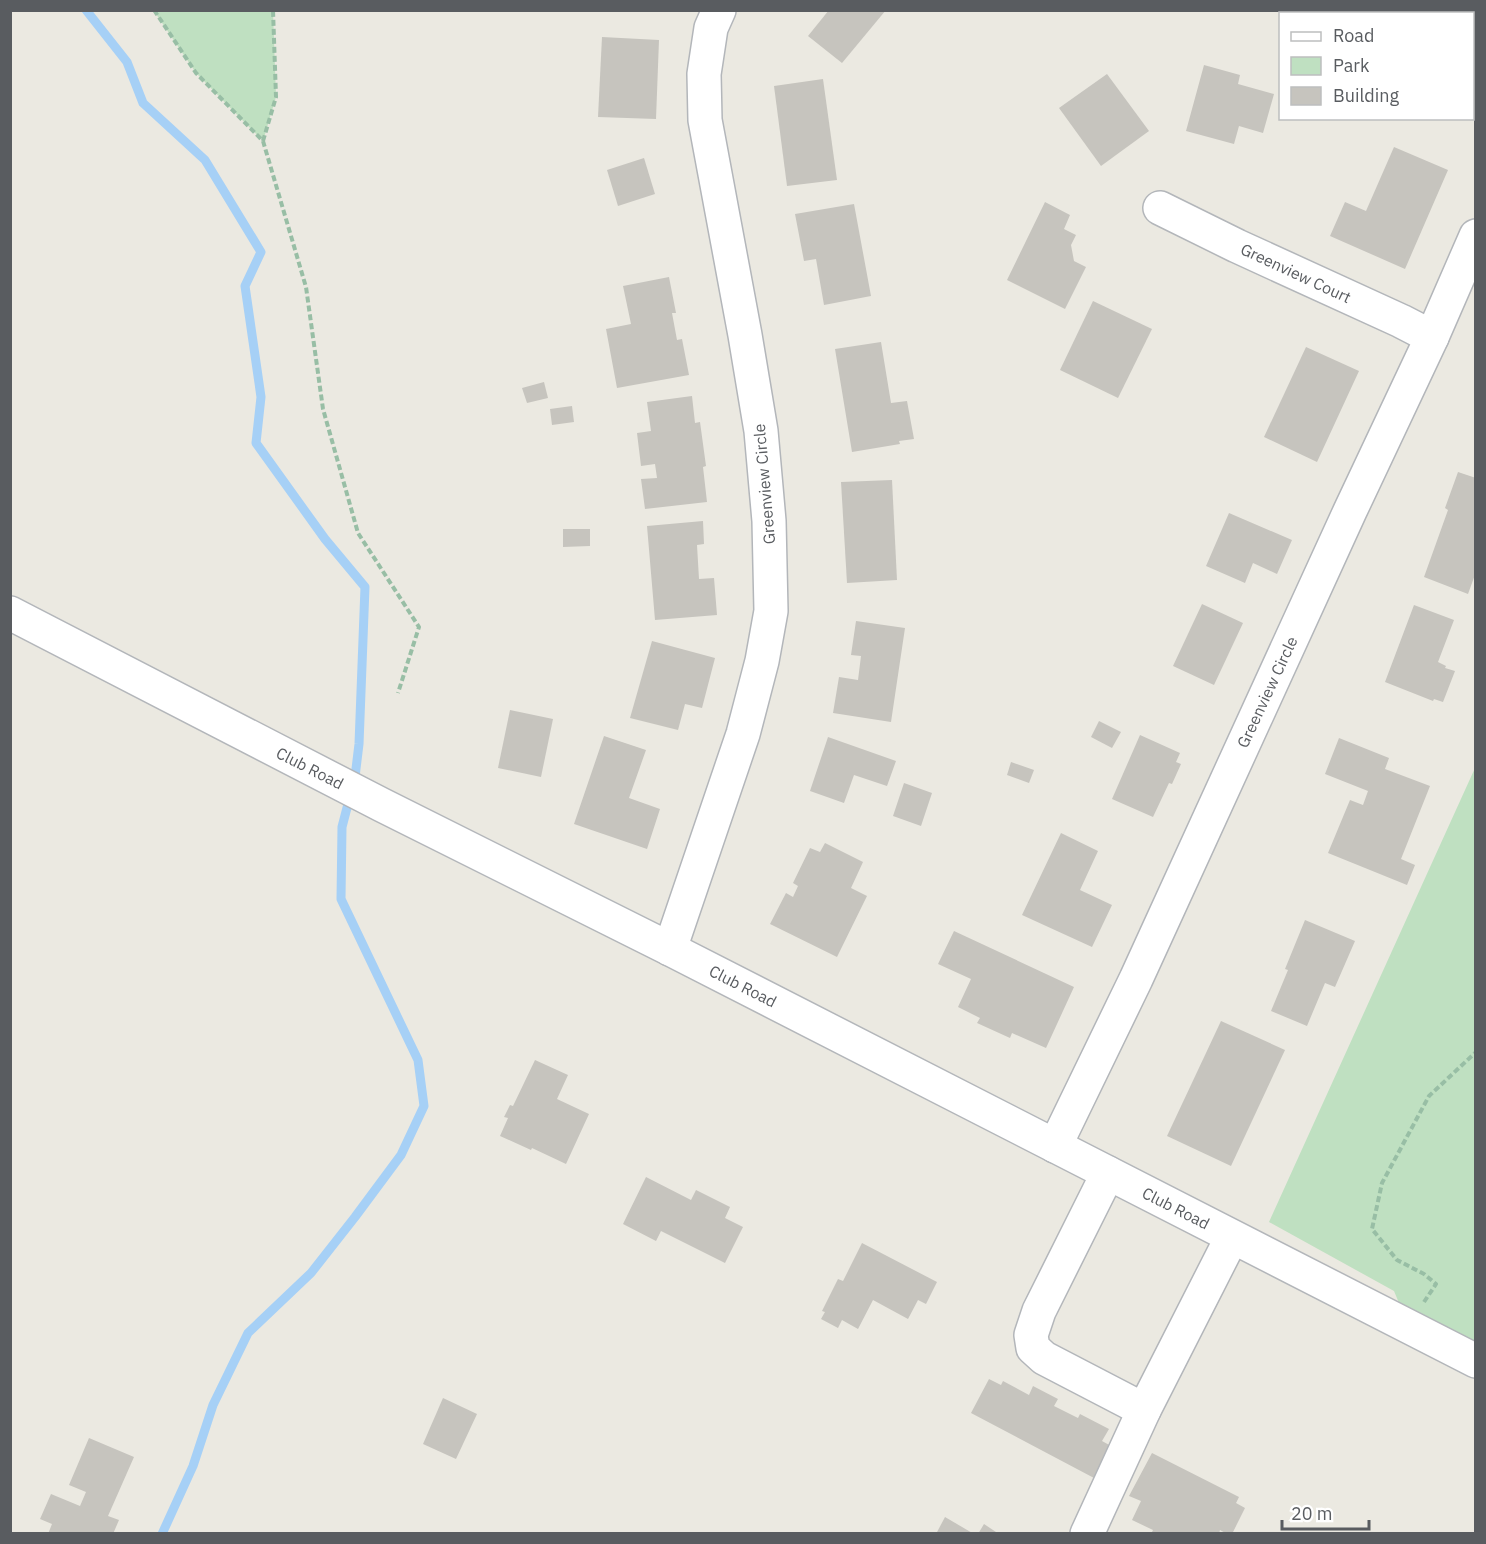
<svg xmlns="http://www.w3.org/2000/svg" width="1486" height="1544" font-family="'IBM Plex Sans',sans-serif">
	<rect width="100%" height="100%" fill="#ebe9e1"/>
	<!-- green -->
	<g fill="#bfe0c1">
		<polygon points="154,11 273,11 276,97 263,141 196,73"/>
		<polygon points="1475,768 1475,1361 1409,1327 1394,1291 1269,1222"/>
	</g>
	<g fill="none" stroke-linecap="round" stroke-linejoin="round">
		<!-- stream -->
		<polyline stroke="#a6d0f6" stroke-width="9" points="86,10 127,62 143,103 205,160 261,252 245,286 261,397 256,443 325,539 365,587 359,744 355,777 342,827 341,899 418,1060 424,1106 401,1155 355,1217 311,1273 248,1333 213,1405 193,1466 162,1534"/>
	</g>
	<!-- building -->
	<g fill="#c6c4be">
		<polygon points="829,10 886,10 842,63 808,36"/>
		<polygon points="1399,10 1440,10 1447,14 1398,14"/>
		<polygon points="1472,25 1476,27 1476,98 1472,105"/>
		<polygon points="602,37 659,40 656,119 598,117"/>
		<polygon points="1204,65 1240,75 1238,84 1274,94 1263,133 1239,126 1234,144 1186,131"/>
		<polygon points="1107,74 1149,131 1101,166 1059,108"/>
		<polygon points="823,79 837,180 787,186 774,86"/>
		<polygon points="1394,147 1448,170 1405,269 1330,236 1345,202 1366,211"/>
		<polygon points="644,158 655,194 618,206 607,170"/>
		<polygon points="1045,202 1070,215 1064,229 1076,235 1071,245 1074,261 1086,267 1065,309 1007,280"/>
		<polygon points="854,204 871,296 824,305 816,259 804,261 795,214"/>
		<polygon points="669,277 676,313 672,313 677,340 682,339 689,375 617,388 606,329 631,324 623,286"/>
		<polygon points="1093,301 1152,329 1118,398 1060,370"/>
		<polygon points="881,342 891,403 907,401 914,439 899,441 900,444 852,452 835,349"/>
		<polygon points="1306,347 1359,371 1317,462 1264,437"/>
		<polygon points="544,382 548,398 527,403 522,388"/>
		<polygon points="692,396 695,423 700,422 706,466 703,467 707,502 645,509 641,479 657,478 655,464 641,466 637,433 651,431 647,402"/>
		<polygon points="572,406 574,422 552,425 550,409"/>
		<polygon points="1458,472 1476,478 1476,572 1468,594 1424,577 1448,510 1445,508"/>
		<polygon points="892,480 897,580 847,583 841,482"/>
		<polygon points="1229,513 1292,540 1277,574 1253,563 1245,583 1206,566"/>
		<polygon points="703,521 704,544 697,545 699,579 714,578 717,615 655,620 647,526"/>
		<polygon points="563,529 590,529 590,546 563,547"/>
		<polygon points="1202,604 1243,623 1214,685 1173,666"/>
		<polygon points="1414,605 1454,620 1438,662 1446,666 1445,668 1455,671 1443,702 1434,699 1433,701 1385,682"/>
		<polygon points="856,621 905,628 891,722 833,713 839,677 858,680 861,656 851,655"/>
		<polygon points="652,641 715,658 702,708 685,704 678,730 630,718"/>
		<polygon points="510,710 553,719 541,777 498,768"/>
		<polygon points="1099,721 1121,732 1112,748 1091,737"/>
		<polygon points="1140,735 1180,753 1176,762 1181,764 1172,784 1169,783 1153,817 1112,799"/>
		<polygon points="604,736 646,750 629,798 660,809 647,849 574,824"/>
		<polygon points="828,737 896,761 887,786 854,775 844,803 810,791"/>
		<polygon points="1339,738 1389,758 1385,769 1430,786 1401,859 1415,865 1407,885 1328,853 1350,800 1363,805 1368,791 1325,774"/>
		<polygon points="1011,762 1034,770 1029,783 1007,775"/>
		<polygon points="904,783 932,793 921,826 893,816"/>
		<polygon points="1061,833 1098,851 1080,890 1112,905 1092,947 1022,915"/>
		<polygon points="825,843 863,862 851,888 867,896 837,957 770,924 786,893 793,897 798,886 793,883 810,848 820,852"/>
		<polygon points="1305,920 1355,941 1335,987 1325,983 1307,1026 1271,1011 1288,970 1285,969"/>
		<polygon points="954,931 1074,987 1046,1048 1012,1033 1010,1038 977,1023 980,1018 958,1007 971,979 938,964"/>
		<polygon points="1221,1021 1285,1050 1231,1166 1167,1136"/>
		<polygon points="535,1060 568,1075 557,1099 589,1114 566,1164 532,1148 531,1150 500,1136 508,1118 504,1117 510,1105 513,1106"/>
		<polygon points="646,1177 691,1200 696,1190 730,1207 725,1218 743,1227 725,1263 661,1231 656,1241 623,1224"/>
		<polygon points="862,1243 937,1282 926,1304 918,1300 908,1319 873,1300 858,1329 842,1320 838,1328 821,1319 825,1312 822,1311 838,1279 843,1281"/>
		<polygon points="989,1379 1001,1385 1003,1381 1029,1395 1033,1386 1058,1399 1054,1406 1078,1418 1080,1414 1109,1429 1102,1441 1111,1446 1094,1478 971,1413"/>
		<polygon points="443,1398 477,1414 456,1459 423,1444"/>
		<polygon points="89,1438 134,1457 108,1516 119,1520 113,1534 48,1534 52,1524 40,1519 51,1494 80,1506 86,1492 69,1485"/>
		<polygon points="1152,1453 1239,1497 1236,1503 1245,1508 1232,1534 1227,1534 1220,1530 1219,1534 1151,1534 1153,1530 1132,1520 1141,1501 1129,1496"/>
		<polygon points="945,1517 974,1534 936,1534"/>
		<polygon points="984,1524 999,1534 978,1534"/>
	</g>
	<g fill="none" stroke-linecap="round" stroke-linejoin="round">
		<!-- minor casing -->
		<g stroke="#b3b6ba" stroke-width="36">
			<g id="minor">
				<polyline points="1160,208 1237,246 1401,321 1432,337"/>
				<polyline points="10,613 382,805 670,949 1476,1361"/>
				<polyline points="670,949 743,734 762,661 771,611 769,521 761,431 745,335 705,120 704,74 711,28 719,10"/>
				<polyline points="1055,1146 1136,979 1350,511 1432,337 1476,236"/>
				<polyline points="1108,1173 1039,1311 1031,1335 1033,1348 1044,1358 1144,1410"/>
				<polyline points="1087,1534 1144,1410 1232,1237"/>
			</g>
		</g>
		<!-- path -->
		<g stroke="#98bea5" stroke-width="4" stroke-dasharray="6 3" stroke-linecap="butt">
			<polyline points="154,10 196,73 263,141 306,287 323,409 358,533 419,627 398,693"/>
			<polyline points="263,141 276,97 273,10"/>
			<polyline points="1424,1302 1436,1284 1424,1274 1397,1260 1372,1229 1382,1183 1429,1096 1476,1052"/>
		</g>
		<!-- minor -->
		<use href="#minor" stroke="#fff" stroke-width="33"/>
	</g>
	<g text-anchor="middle" stroke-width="4.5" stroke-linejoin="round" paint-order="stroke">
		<!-- street labels -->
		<g font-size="16" fill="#595c60" stroke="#fff">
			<text transform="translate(1296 273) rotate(25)" y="6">Greenview Court</text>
			<text transform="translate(764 484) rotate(-95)" y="6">Greenview Circle</text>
			<text transform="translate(1267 692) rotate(-65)" y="6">Greenview Circle</text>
			<text transform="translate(310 768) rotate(27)" y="6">Club Road</text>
			<text transform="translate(743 986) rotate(27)" y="6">Club Road</text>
			<text transform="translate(1176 1208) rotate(27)" y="6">Club Road</text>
		</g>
	</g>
	<!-- border -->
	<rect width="1486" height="1544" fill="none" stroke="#595c60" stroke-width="24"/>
	<!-- legend -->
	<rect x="1279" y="12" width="195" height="108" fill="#ffffff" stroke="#bdbebf" stroke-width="1.5"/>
	<rect x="1291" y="32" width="30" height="9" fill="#ffffff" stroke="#bdbebf" stroke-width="1.5"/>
	<text x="1333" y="42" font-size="18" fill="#595c60">Road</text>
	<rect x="1291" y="57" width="30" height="18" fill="#bfe0c1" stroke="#bdbebf" stroke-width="1.5"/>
	<text x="1333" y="72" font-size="18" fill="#595c60">Park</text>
	<rect x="1291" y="87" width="30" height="18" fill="#c6c4be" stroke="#bdbebf" stroke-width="1.5"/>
	<text x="1333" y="102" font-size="18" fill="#595c60">Building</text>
	<!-- scale -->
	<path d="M1282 1520v9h87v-9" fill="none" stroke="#595c60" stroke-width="3"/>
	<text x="1291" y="1520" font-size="18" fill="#595c60" stroke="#ffffff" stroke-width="4.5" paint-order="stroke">20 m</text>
</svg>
